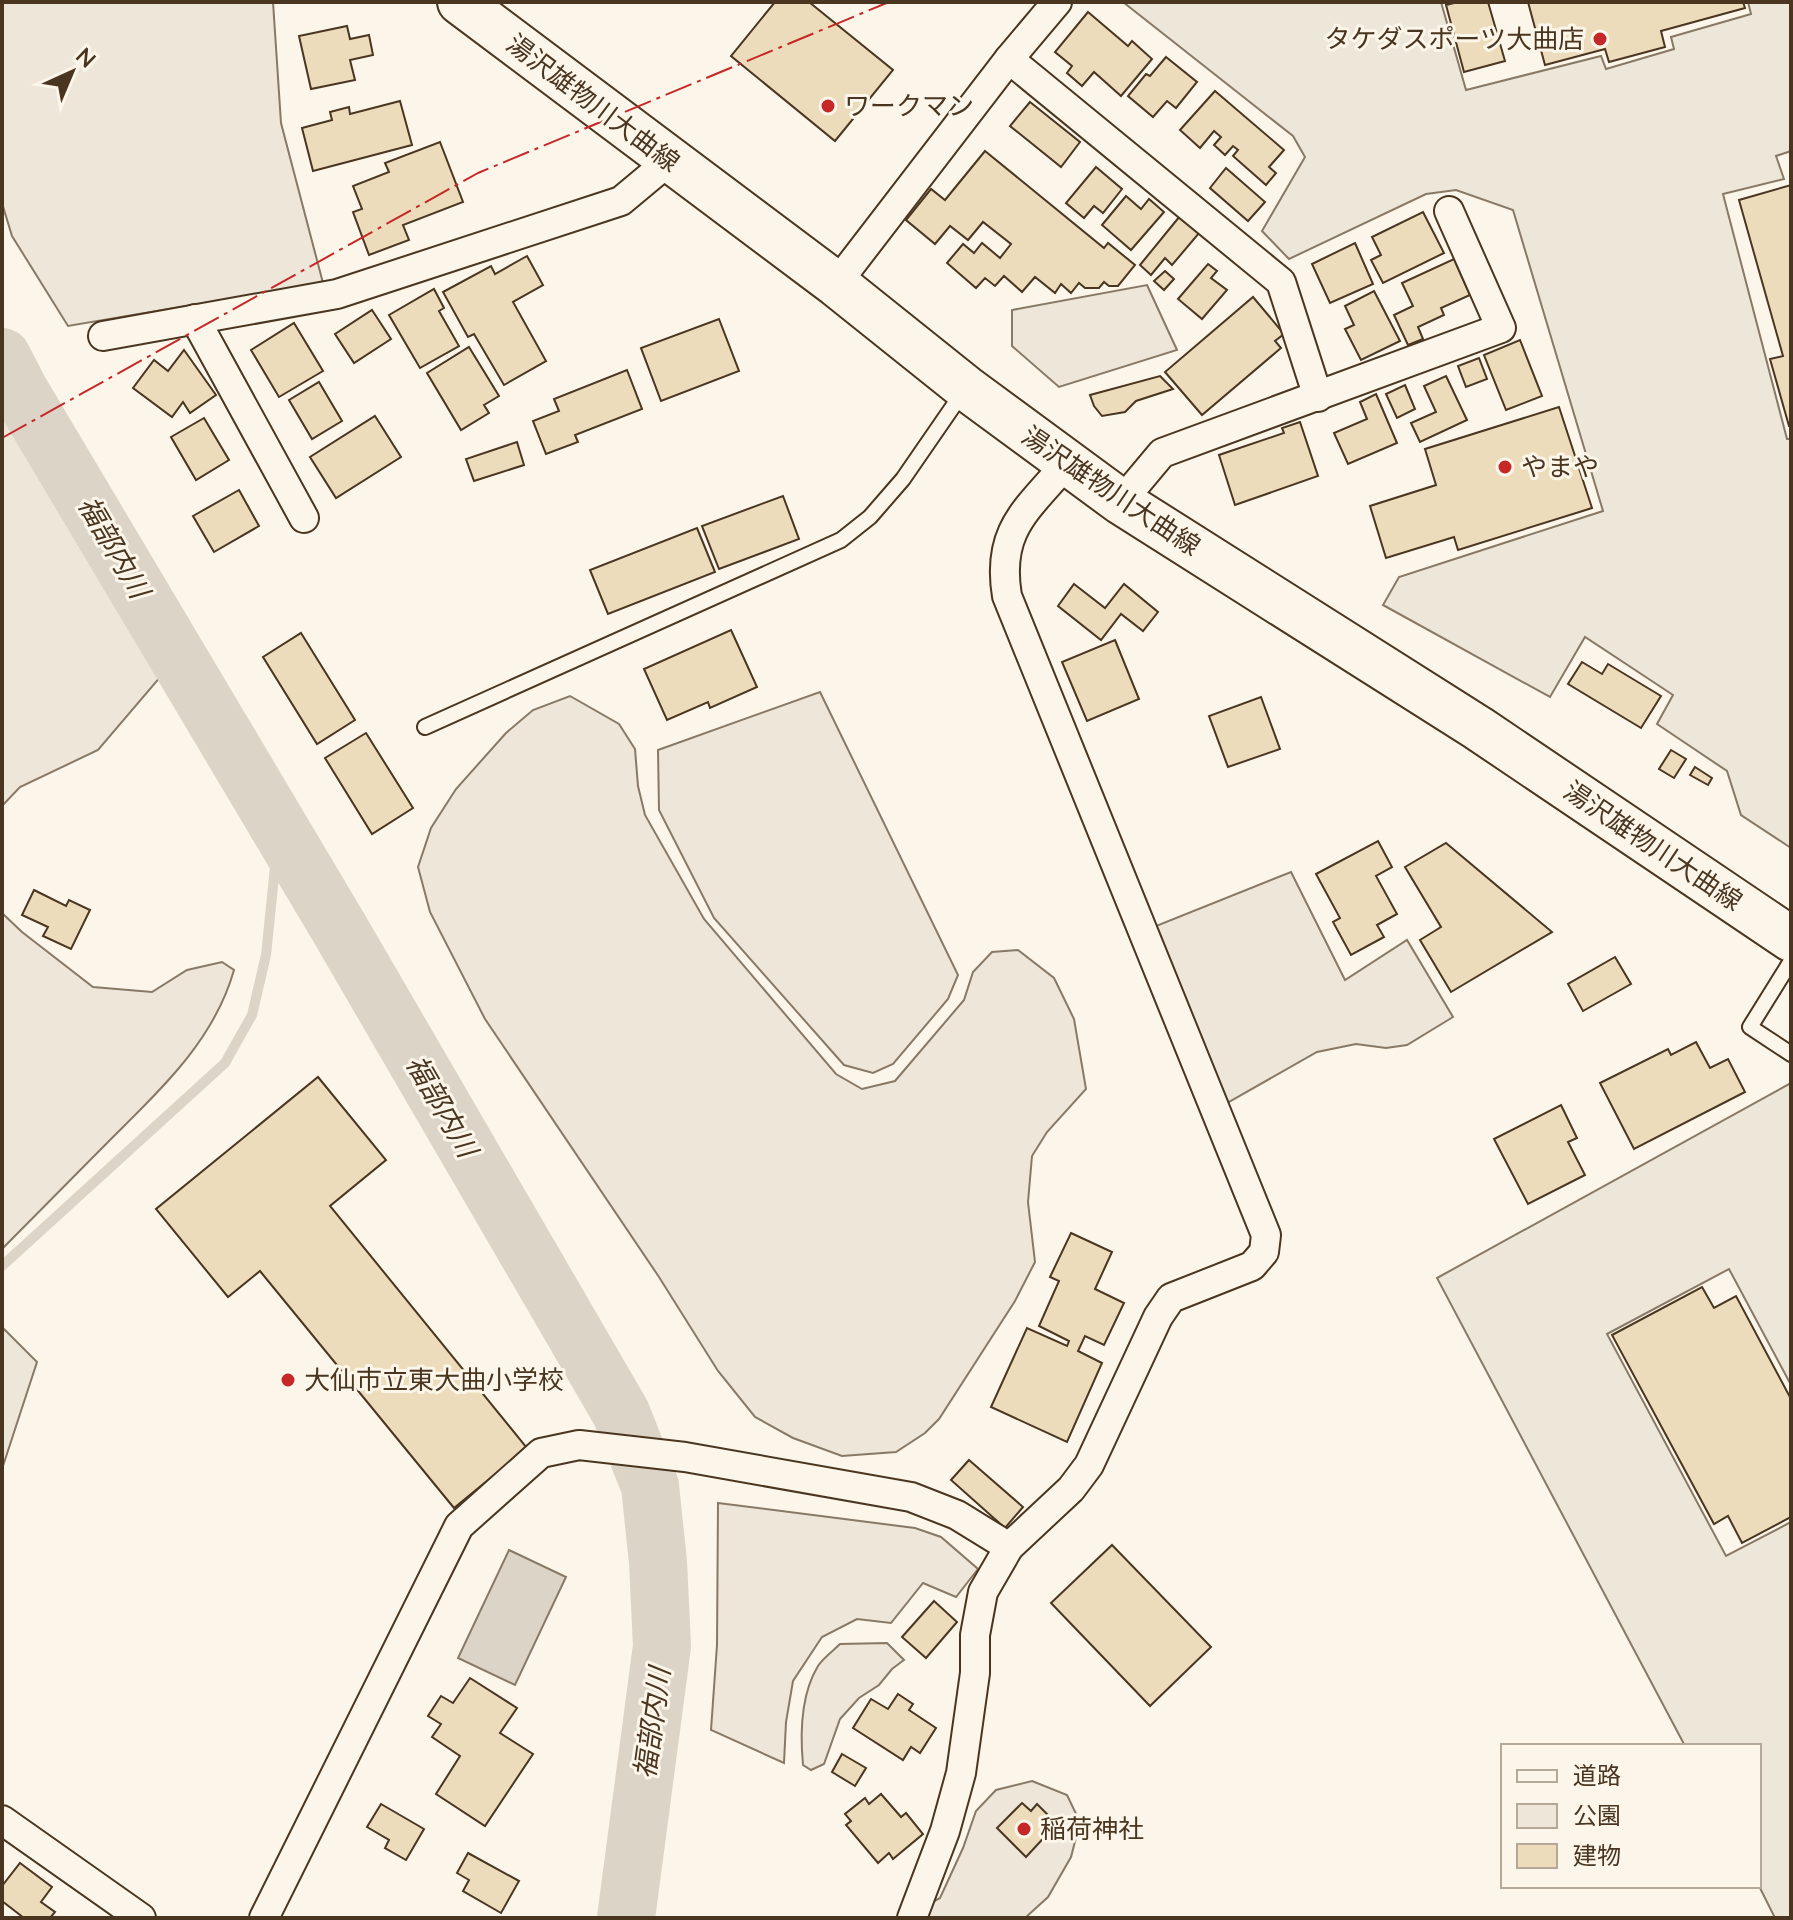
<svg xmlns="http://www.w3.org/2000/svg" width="1793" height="1920" font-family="Lato,'Noto Sans JP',sans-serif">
	<rect width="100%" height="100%" fill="#fbf6e9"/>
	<!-- green -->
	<g fill="#ede6d9" stroke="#887966" stroke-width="2">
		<polygon points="2,2 273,2 281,123 323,283 68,326 12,236 2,203"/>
		<polygon points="1147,285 1177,350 1059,387 1012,346 1012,310"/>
		<polygon points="2,396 162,675 98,750 20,787 2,806"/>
		<polygon points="820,692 958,975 948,999 893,1064 873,1073 844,1065 714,918 659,810 658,750"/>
		<polygon points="570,696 619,724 635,749 638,786 645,815 704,919 836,1074 862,1089 895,1081 964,1000 973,972 992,952 1018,950 1054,978 1074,1019 1086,1089 1047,1132 1032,1156 1028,1202 1035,1262 1015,1301 939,1419 925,1433 896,1452 842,1456 793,1438 755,1417 718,1371 659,1277 485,1019 430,912 418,867 431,828 456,789 506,733 533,710"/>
		<polygon points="1291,872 1345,980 1407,940 1453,1017 1407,1045 1386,1048 1356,1044 1317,1052 1227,1103 1156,926"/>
		<path d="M2,913L22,932L93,987L152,992L187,970L222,962L234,970C214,1041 160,1090 110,1140C74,1176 38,1213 2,1249Z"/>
		<polygon points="718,1503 915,1528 941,1537 978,1569 956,1597 923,1583 891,1623 857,1619 822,1637 793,1681 786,1722 784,1763 711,1730 717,1645"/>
		<path d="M887,1643L904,1660L892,1669L879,1685L859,1698L840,1719L824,1764L811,1770L803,1765C800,1733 801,1694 818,1666C823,1658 833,1651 840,1644Z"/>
		<polygon points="1032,1781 1067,1795 1080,1822 1071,1857 1048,1897 1025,1918 903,1918 940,1898 963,1848 976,1811 996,1790"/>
	</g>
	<!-- parking -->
	<g fill="#ede7d9" stroke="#887966" stroke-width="2">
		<polygon points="1123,2 1441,2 1466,90 1601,56 1606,69 1674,49 1671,37 1751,14 1748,2 1791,2 1791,151 1776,156 1784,179 1723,194 1787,439 1791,439 1791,848 1741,815 1727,771 1657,724 1673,695 1585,637 1550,697 1383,605 1399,577 1603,511 1513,210 1456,190 1426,194 1289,259 1262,231 1305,157 1293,136"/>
		<polygon points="1791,1083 1791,1385 1729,1269 1607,1334 1726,1556 1791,1522 1791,1918 1775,1918 1759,1886 1759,1746 1685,1746 1437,1278"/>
		<polygon points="2,1327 37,1362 2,1469"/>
	</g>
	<!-- water -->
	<polygon fill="#dcd4c6" stroke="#887966" stroke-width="2" points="509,1550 566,1577 515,1685 458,1658"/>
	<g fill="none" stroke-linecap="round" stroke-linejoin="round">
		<!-- stream -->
		<polyline stroke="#dcd4c6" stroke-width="10" points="2,1266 225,1063 252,1015 266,955 279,828"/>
		<!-- river -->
		<polyline stroke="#dcd4c6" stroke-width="58" points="2,357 19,390 339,928 621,1413 650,1486 658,1562 662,1646 626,1918"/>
	</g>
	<!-- building -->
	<g fill="#ecdcbc" stroke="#4a3520" stroke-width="2">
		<polygon points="775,2 809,2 893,70 835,141 731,56"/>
		<polygon points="1458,2 1488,2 1505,61 1464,72 1446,5"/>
		<polygon points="1528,2 1743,2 1745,8 1661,31 1665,47 1609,62 1605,49 1545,65"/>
		<polygon points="1088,12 1128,46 1132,41 1152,59 1121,96 1094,72 1082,86 1067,73 1072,66 1055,52"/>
		<polygon points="347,26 350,39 369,35 373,55 350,60 355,80 311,89 299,36"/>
		<polygon points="1166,57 1197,82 1176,108 1167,101 1153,117 1128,96 1146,74 1150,76"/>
		<polygon points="1215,91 1284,150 1269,167 1276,173 1266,185 1233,156 1238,150 1233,146 1225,155 1214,145 1221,137 1214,131 1200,148 1180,130"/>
		<polygon points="400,101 412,145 313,171 302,128 332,120 330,112 349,107 350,114"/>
		<polygon points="1030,102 1080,142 1061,167 1010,126"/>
		<polygon points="440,142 463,202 403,225 409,240 369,255 353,212 362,209 353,186 389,172 385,163"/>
		<polygon points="985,151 1104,248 1108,243 1135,265 1118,286 1109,286 1104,282 1099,288 1085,288 1079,283 1071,293 1061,284 1055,293 1035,277 1022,292 1004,276 995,286 985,278 976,288 947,263 963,244 974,253 982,243 1000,258 1011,244 983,222 968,240 950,226 935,244 906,220 931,189 945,200"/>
		<polygon points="1096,167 1122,189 1103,213 1094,206 1084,218 1066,203"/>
		<polygon points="1226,168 1265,202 1248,221 1210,188"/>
		<polygon points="1791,185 1791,426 1789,426 1770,359 1783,356 1739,200"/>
		<polygon points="1126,196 1141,209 1149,199 1164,212 1131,250 1102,225"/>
		<polygon points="1423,212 1444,253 1383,283 1371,260 1381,255 1372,237"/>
		<polygon points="1180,216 1200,232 1172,265 1165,258 1151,275 1140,265"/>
		<polygon points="1355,243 1373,284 1330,303 1312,264"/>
		<polygon points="527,256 543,285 513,302 546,361 504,385 474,334 468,337 443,292 491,266 495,274"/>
		<polygon points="1454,259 1470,295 1441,308 1444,315 1418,327 1423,339 1408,345 1394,315 1413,306 1402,283"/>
		<polygon points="1208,264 1217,271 1211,278 1227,290 1202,319 1178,299"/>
		<polygon points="1165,271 1174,279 1164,290 1154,281"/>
		<polygon points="434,289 444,308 439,311 459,346 420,368 389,315"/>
		<polygon points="1374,291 1400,341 1361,360 1345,329 1354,325 1345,306"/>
		<polygon points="1253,297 1284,334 1275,341 1281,348 1202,415 1165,372"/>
		<polygon points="372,310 391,339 354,363 335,334"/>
		<polygon points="719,319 739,371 661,401 641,348"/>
		<polygon points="294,323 323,371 279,397 251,350"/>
		<polygon points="1520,340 1542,396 1506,410 1484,355"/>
		<polygon points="469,347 499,396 484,405 489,413 461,430 427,373"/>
		<polygon points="184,350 216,395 190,413 183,402 172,417 133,388 154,360 168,371"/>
		<polygon points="1479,358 1487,379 1466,387 1458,366"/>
		<polygon points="627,370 642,409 575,435 578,442 546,454 533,421 559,411 554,399"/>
		<polygon points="1160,376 1173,389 1136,401 1125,412 1102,416 1094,406 1090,395"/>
		<polygon points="1446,376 1467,420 1420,442 1411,423 1436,412 1424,386"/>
		<polygon points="319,382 342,421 312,439 289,400"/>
		<polygon points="1405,385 1415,409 1397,418 1386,394"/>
		<polygon points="1376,394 1397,443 1348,464 1334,433 1367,419 1360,402"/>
		<polygon points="1559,407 1592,508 1458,550 1454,537 1386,558 1370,506 1436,485 1425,449"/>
		<polygon points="375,416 401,457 336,498 310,457"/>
		<polygon points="204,418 229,460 196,480 171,437"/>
		<polygon points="1300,422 1318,476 1235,505 1219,455 1284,433 1282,428"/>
		<polygon points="517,442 524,465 474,481 466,459"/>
		<polygon points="239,490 259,526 214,552 193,516"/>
		<polygon points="783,496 799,539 719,569 702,526"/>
		<polygon points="697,528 715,572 608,614 590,570"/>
		<polygon points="1074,584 1105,608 1124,584 1158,612 1143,631 1121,614 1101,640 1058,606"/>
		<polygon points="731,630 757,687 710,708 708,702 667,720 644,669"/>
		<polygon points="301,633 355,720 317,744 263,657"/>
		<polygon points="1115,640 1139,699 1087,721 1062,662"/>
		<polygon points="1582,662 1602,674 1608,664 1661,696 1641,728 1568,684"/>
		<polygon points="1261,697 1280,749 1228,767 1209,716"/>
		<polygon points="366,733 413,808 372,834 325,758"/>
		<polygon points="1671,750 1686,759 1674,778 1659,769"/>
		<polygon points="1695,767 1712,778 1708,785 1690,775"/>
		<polygon points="1378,841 1392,867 1376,876 1397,914 1377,925 1384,937 1351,955 1333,922 1340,918 1316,874"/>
		<polygon points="1446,843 1552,932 1451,992 1420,940 1441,927 1405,867"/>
		<polygon points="34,890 66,906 69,900 90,910 71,949 43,936 48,927 22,915"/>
		<polygon points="1615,957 1631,984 1583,1011 1568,984"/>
		<polygon points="1696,1042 1710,1068 1728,1059 1745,1092 1634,1149 1600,1083 1668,1049 1671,1055"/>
		<polygon points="318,1077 386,1160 330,1206 527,1448 454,1508 260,1271 228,1297 156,1209"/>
		<polygon points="1561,1105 1577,1138 1568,1142 1585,1175 1528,1204 1494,1139"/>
		<polygon points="1071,1233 1112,1252 1095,1289 1124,1303 1104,1345 1085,1336 1078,1351 1102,1363 1067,1442 991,1407 1027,1328 1067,1346 1069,1341 1039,1326 1059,1281 1050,1277"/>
		<polygon points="1702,1287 1714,1308 1736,1296 1791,1399 1791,1517 1742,1543 1728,1516 1714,1524 1612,1335"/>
		<polygon points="969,1460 1023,1507 1005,1528 951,1480"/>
		<polygon points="1112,1545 1211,1647 1150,1706 1051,1603"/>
		<polygon points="934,1601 957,1622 926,1658 902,1637"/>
		<polygon points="470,1678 517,1708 500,1733 533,1754 485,1826 436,1794 460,1756 432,1737 441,1724 428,1716 441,1696 453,1703"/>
		<polygon points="898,1694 913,1704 909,1710 936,1728 920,1753 911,1747 903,1760 853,1728 871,1699 888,1709"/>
		<polygon points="842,1754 866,1768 855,1786 832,1772"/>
		<polygon points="881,1794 901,1817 906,1813 923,1834 893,1859 889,1853 878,1863 846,1825 851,1821 845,1814 865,1798 869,1804"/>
		<polygon points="1022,1803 1031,1811 1037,1804 1048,1815 1042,1821 1051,1830 1026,1857 997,1828"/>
		<polygon points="381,1804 424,1829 406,1860 385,1848 389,1840 367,1827"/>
		<polygon points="468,1853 519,1881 501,1913 463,1891 469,1880 457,1873"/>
		<polygon points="20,1863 52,1887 41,1902 55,1912 50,1918 24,1918 2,1901 2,1886"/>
	</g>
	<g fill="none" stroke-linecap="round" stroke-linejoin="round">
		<!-- lane casing -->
		<g stroke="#4a3520" stroke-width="18">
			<g id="lane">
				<polyline points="425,727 841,540 870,517 903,479 963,392"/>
				<polyline points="1791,961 1750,1027 1791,1054"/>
			</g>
		</g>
		<!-- street casing -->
		<g stroke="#4a3520" stroke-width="32">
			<g id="street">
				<polyline points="1009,59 1281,282 1318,397"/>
				<polyline points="836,284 1009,59 1057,2"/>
				<polyline points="195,319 304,518"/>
				<polyline points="103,336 337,294 621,201 669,161"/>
				<polyline points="1121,502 1162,453 1501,328 1449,211"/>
				<polyline points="2,1820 141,1918"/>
				<polyline points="264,1918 459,1526 541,1453 579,1445 685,1457 911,1497 957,1515 1009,1547"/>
				<path d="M912,1918L945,1831L961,1773L975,1673V1635L983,1592L1009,1547L1071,1489L1089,1465L1158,1317L1171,1298L1252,1266L1264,1252L1266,1235L1007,596C996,530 1027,510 1066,464"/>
			</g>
		</g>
		<!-- primary casing -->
		<g stroke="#4a3520" stroke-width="48">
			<polyline id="primary" points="460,2 836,284 966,388 1121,502 1478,728 1791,939"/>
		</g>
		<!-- lane -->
		<use href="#lane" stroke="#fbf6e9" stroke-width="14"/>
		<!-- street -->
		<use href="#street" stroke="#fbf6e9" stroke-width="28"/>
		<!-- primary -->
		<use href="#primary" stroke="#fbf6e9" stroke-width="44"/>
		<!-- power -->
		<polyline stroke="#c62828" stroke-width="2" stroke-dasharray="28 6 4 6" stroke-linecap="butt" points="2,438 478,173 889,2"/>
	</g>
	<!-- markers -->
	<g fill="#c62828" stroke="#fbf6e9" stroke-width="3">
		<circle cx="1600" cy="39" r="8"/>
		<circle cx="828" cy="106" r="8"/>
		<circle cx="1505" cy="467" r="8"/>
		<circle cx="288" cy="1380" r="8"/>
		<circle cx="1024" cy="1829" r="8"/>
	</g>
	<g text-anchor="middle" stroke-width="6" stroke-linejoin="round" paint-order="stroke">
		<!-- poi labels -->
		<g font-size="26" fill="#4a3520" stroke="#fbf6e9" text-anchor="start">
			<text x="1584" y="48" text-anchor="end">タケダスポーツ大曲店</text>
			<text x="844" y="115">ワークマン</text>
			<text x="1521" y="476">やまや</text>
			<text x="304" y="1389">大仙市立東大曲小学校</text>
			<text x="1040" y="1838">稲荷神社</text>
		</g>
		<!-- street labels -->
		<g font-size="26" fill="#4a3520" stroke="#fbf6e9">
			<text transform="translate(593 103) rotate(37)" y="9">湯沢雄物川大曲線</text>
			<text transform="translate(1111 491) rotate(34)" y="9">湯沢雄物川大曲線</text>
			<text transform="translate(1653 846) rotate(34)" y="9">湯沢雄物川大曲線</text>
		</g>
		<!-- water labels -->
		<g font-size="28" font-style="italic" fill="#4a3520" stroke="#fbf6e9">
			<text transform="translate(114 547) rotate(60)" y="10">福部内川</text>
			<text transform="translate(442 1106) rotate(60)" y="10">福部内川</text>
			<text transform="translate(652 1723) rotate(-82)" y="10">福部内川</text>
		</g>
	</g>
	<!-- border -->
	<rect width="1793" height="1920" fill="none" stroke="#4a3520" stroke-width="8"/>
	<!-- legend -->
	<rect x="1501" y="1744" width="260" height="144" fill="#fbf6e9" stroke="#b4a999" stroke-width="2"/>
	<rect x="1517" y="1770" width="40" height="12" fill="#fbf6e9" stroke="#b4a999" stroke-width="2"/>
	<text x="1573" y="1784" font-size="24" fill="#4a3520">道路</text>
	<rect x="1517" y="1804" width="40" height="24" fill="#ede6d9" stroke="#b4a999" stroke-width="2"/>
	<text x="1573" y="1824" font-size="24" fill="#4a3520">公園</text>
	<rect x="1517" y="1844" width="40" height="24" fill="#ecdcbc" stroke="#b4a999" stroke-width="2"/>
	<text x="1573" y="1864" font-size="24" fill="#4a3520">建物</text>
	<!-- north arrow -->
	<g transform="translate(72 72) rotate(44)" stroke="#fbf6e9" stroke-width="6" paint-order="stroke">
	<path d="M0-6L14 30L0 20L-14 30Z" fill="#4a3520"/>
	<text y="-12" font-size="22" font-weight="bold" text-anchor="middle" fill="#4a3520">N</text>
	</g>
</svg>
